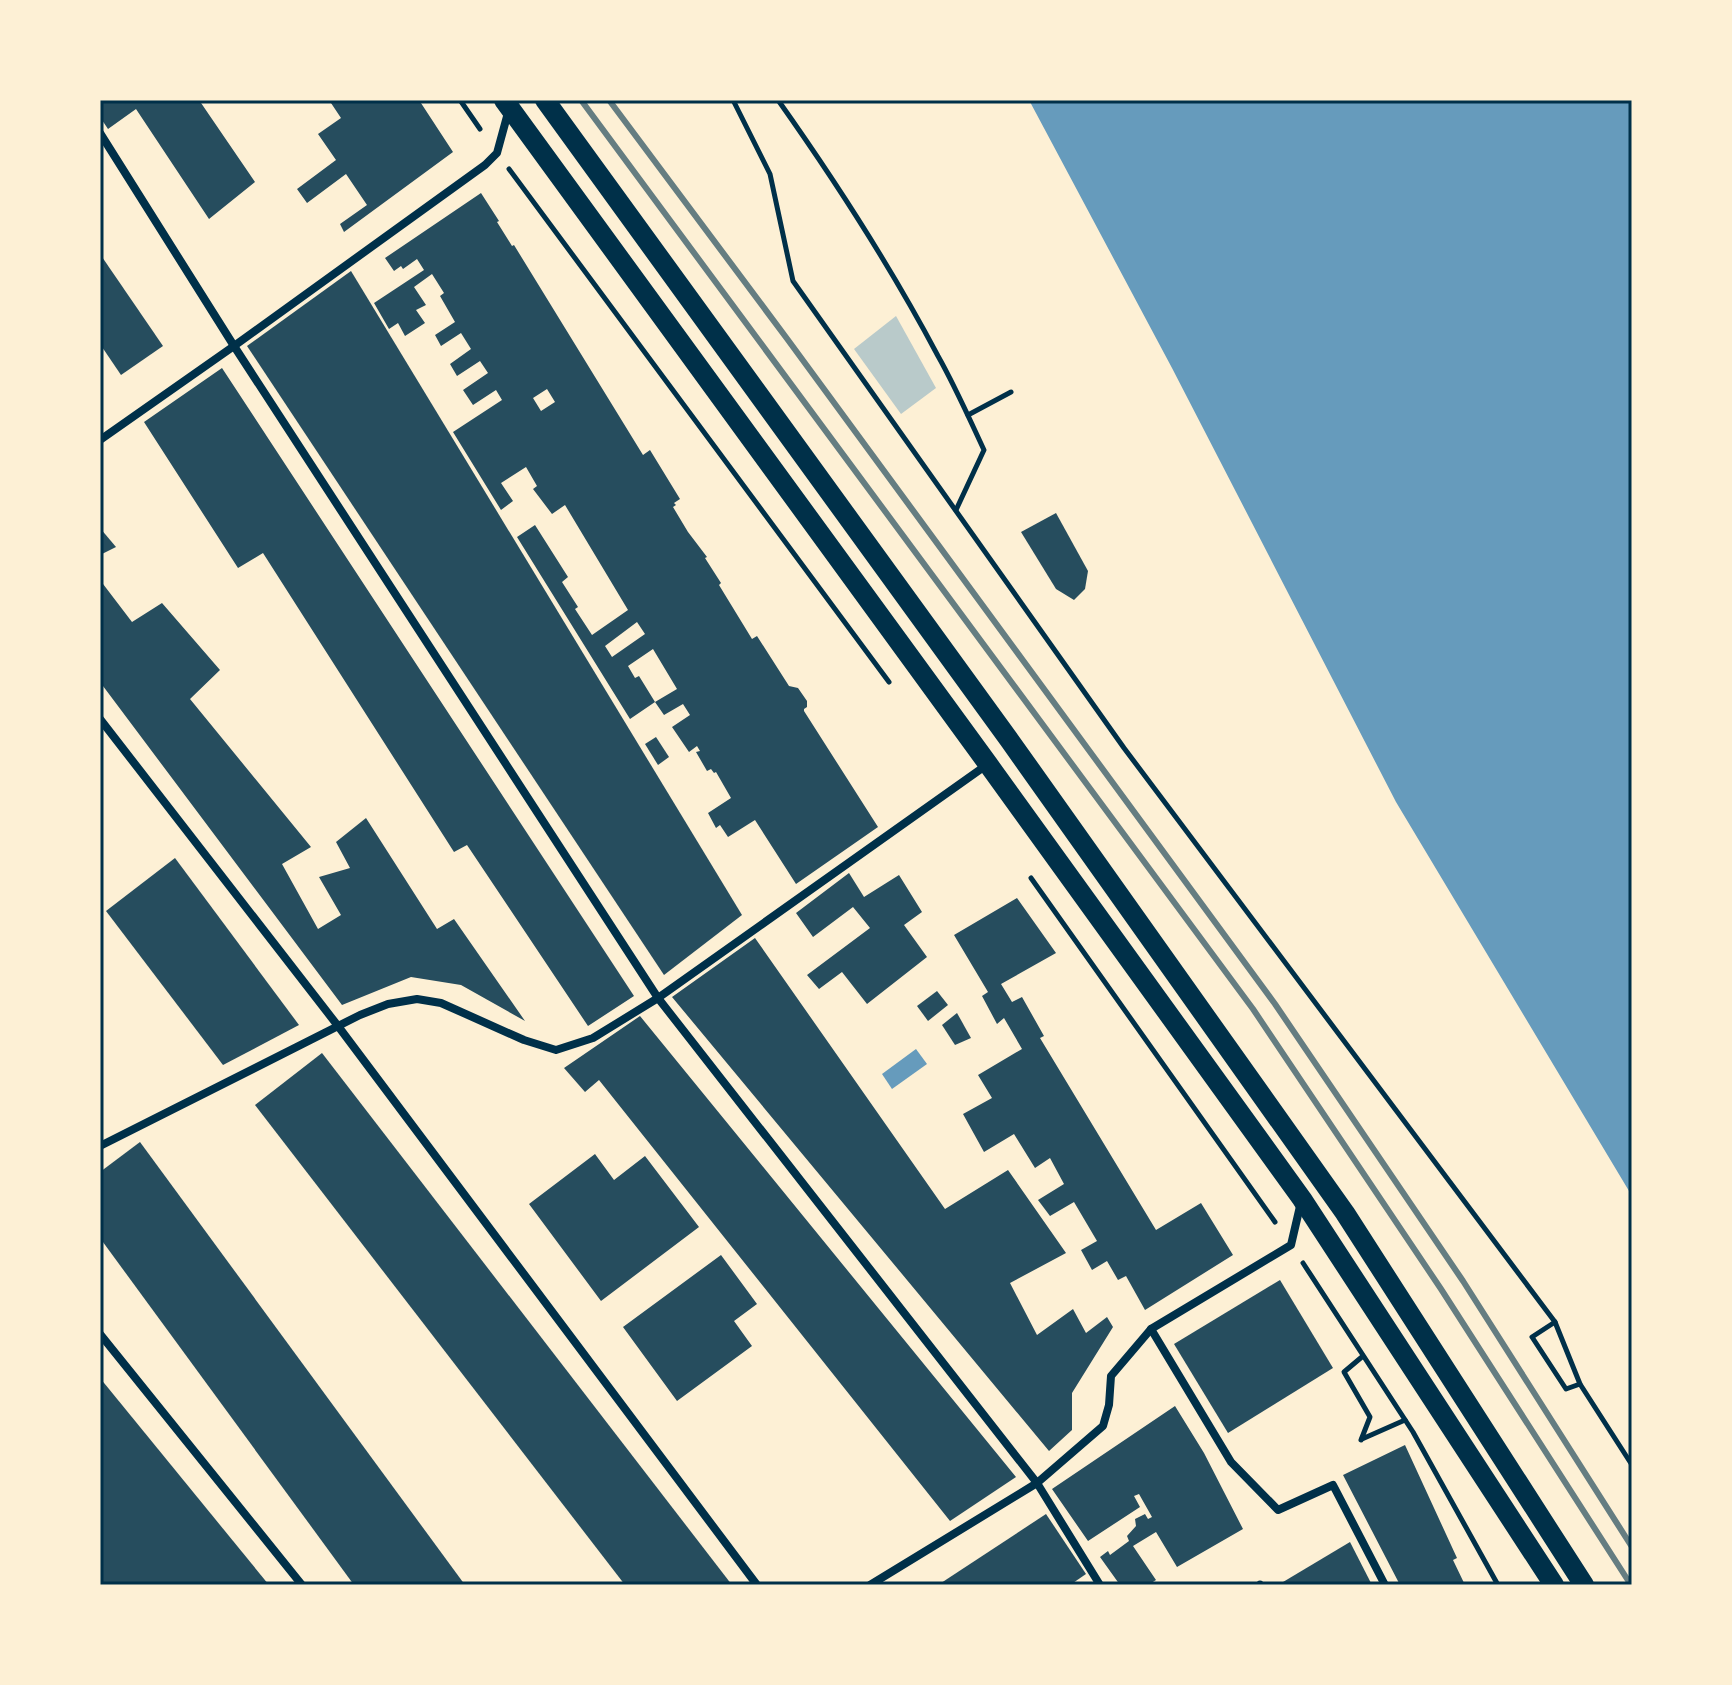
<svg xmlns="http://www.w3.org/2000/svg" width="1732" height="1685" font-family="Lato,sans-serif">
	<rect width="100%" height="100%" fill="#fdf0d5"/>
	<!-- green -->
	<polygon fill="#b9caca" points="896,316 936,388 901,414 854,349"/>
	<!-- water -->
	<g fill="#669bbc">
		<polygon points="1029,100 1632,100 1632,1196 1396,802 1172,368"/>
		<polygon points="916,1049 927,1064 892,1089 882,1074"/>
	</g>
	<!-- building -->
	<g fill="#264d5e" fill-rule="evenodd">
		<polygon points="100,100 199,100 255,182 209,219 136,109 108,129 100,117"/>
		<polygon points="329,100 419,100 453,152 344,232 340,224 367,205 346,174 307,203 297,189 336,160 318,134 341,118"/>
		<path d="M481,193L499,221L497,222L512,246L514,245L643,455L650,450L680,499L674,503L676,505L673,507L688,532L707,557L705,558L721,583L719,585L752,639L757,636L789,686L798,688L807,701V707L804,709V711L878,827L796,884L755,820L728,837L720,825L716,828L708,813L731,798L716,772L714,773L711,769L707,771L696,752L700,751L697,746L689,752L672,727L690,715L683,704L664,715L655,702L677,689L653,649L628,666L635,678L639,676L655,702L630,719L517,537L535,525L568,577L562,582L578,607L575,609L592,635L628,610L565,505L552,514L533,489L537,486L526,467L501,483L513,501L501,510L453,432L502,400L496,390L473,405L463,390L488,373L480,361L457,376L450,364L471,349L461,333L441,346L435,335L455,322L440,296L444,293L432,274L414,287L426,305L416,310L425,323L405,336L398,323L389,329L374,303L424,270L417,259L403,269L401,266L394,271L385,258ZM547,389L555,402L541,411L533,398ZM637,622L645,634L612,657L605,646Z"/>
		<polygon points="100,254 163,346 121,375 100,344"/>
		<polygon points="351,271 742,915 664,975 247,346"/>
		<polygon points="222,368 634,996 588,1026 467,845 454,852 263,553 238,568 144,422"/>
		<polygon points="1056,513 1088,571 1085,589 1074,600 1056,589 1021,532"/>
		<polygon points="100,528 116,547 100,555"/>
		<polygon points="100,580 132,622 162,603 220,670 190,699 311,847 282,864 318,929 341,915 319,877 350,868 336,842 366,818 437,929 454,919 525,1021 461,985 411,977 342,1005 100,682"/>
		<polygon points="656,737 669,757 658,765 645,744"/>
		<polygon points="175,858 299,1025 223,1065 106,911"/>
		<polygon points="849,873 864,897 899,875 922,912 904,925 927,957 867,1004 842,972 819,989 807,975 870,928 853,907 813,937 796,913"/>
		<polygon points="1017,898 1056,953 1001,984 1012,1002 1022,997 1044,1036 1040,1038 1156,1230 1201,1203 1233,1255 1145,1310 1126,1276 1118,1280 1107,1261 1092,1270 1081,1250 1097,1241 1074,1202 1050,1216 1038,1200 1064,1184 1050,1158 1035,1168 1014,1134 984,1152 963,1114 992,1098 978,1075 1022,1049 1004,1018 997,1024 982,996 988,992 954,935"/>
		<polygon points="755,938 945,1209 1008,1170 1066,1253 1010,1283 1037,1335 1073,1309 1086,1333 1107,1317 1113,1327 1072,1393 1072,1430 1049,1451 672,997"/>
		<polygon points="937,991 948,1005 928,1021 917,1006"/>
		<polygon points="957,1013 971,1038 955,1045 942,1025"/>
		<polygon points="640,1016 1016,1477 950,1521 599,1080 585,1092 564,1068"/>
		<polygon points="322,1053 732,1585 625,1585 255,1105"/>
		<polygon points="140,1142 465,1585 354,1585 100,1238 100,1172"/>
		<polygon points="595,1154 614,1180 645,1156 699,1227 601,1301 529,1204"/>
		<polygon points="721,1255 757,1304 734,1321 752,1346 677,1401 623,1327"/>
		<polygon points="1280,1280 1333,1368 1228,1433 1174,1344"/>
		<polygon points="100,1378 269,1585 100,1585"/>
		<polygon points="1175,1406 1204,1453 1243,1529 1177,1567 1156,1532 1133,1546 1156,1580 1148,1585 1120,1585 1100,1557 1108,1551 1110,1555 1129,1541 1127,1536 1136,1526 1135,1519 1145,1514 1148,1519 1152,1517 1139,1494 1134,1496 1140,1507 1088,1541 1052,1489"/>
		<polygon points="1405,1445 1457,1558 1453,1560 1465,1585 1400,1585 1343,1475"/>
		<polygon points="1046,1514 1086,1574 1070,1585 938,1585"/>
		<polygon points="1350,1542 1372,1585 1278,1585"/>
	</g>
	<g fill="none" stroke-linecap="round" stroke-linejoin="round">
		<!-- path -->
		<g stroke="#003049" stroke-width="5">
			<polyline points="460,100 480,129"/>
			<polyline points="733,100 770,174 793,281 1124,748 1555,1322 1580,1384 1632,1465"/>
			<path d="M778,100C836,182 891,267 938,356C955,386 969,418 984,450L956,510"/>
			<polyline points="509,169 889,682"/>
			<polyline points="968,415 1011,392"/>
			<polyline points="1031,878 1275,1222"/>
			<polyline points="1303,1263 1413,1432 1498,1585"/>
			<polyline points="1555,1322 1532,1337 1566,1389 1580,1384"/>
			<polyline points="1362,1439 1405,1420"/>
			<polyline points="1361,1440 1370,1417 1344,1372 1363,1356"/>
		</g>
		<!-- pedestrian -->
		<polyline stroke="#003049" stroke-width="7" points="1260,1584 1260,1585"/>
		<!-- minor -->
		<g stroke="#003049" stroke-width="8">
			<polyline points="100,133 234,346 658,998 1037,1483 1100,1585"/>
			<polyline points="100,440 234,346 485,165 497,153 509,109"/>
			<polyline points="100,719 338,1026 757,1585"/>
			<polyline points="100,1146 360,1015 388,1004 417,999 441,1003 524,1040 556,1050 593,1038 658,998 988,764"/>
			<polyline points="1151,1329 1231,1462 1278,1510 1333,1485 1385,1585"/>
			<polyline points="100,1334 302,1585"/>
			<polyline points="870,1585 1037,1483 1103,1426 1109,1405 1111,1376 1151,1329 1291,1245 1301,1202"/>
		</g>
		<!-- primary -->
		<g stroke="#003049" stroke-width="20">
			<polyline points="504,100 988,764 1302,1199 1554,1585"/>
			<polyline points="545,100 1010,741 1345,1213 1584,1585"/>
		</g>
		<!-- rail -->
		<g stroke="#657d81" stroke-width="6">
			<polyline points="581,100 1253,1009 1441,1289 1631,1585"/>
			<polyline points="609,100 788,340 1275,1004 1463,1281 1632,1547"/>
		</g>
	</g>
	<!-- border -->
	<rect width="1732" height="1685" fill="none" stroke="#fdf0d5" stroke-width="204"/>
	<rect x="102" y="102" width="1528" height="1481" fill="none" stroke="#003049" stroke-width="3"/>
</svg>
